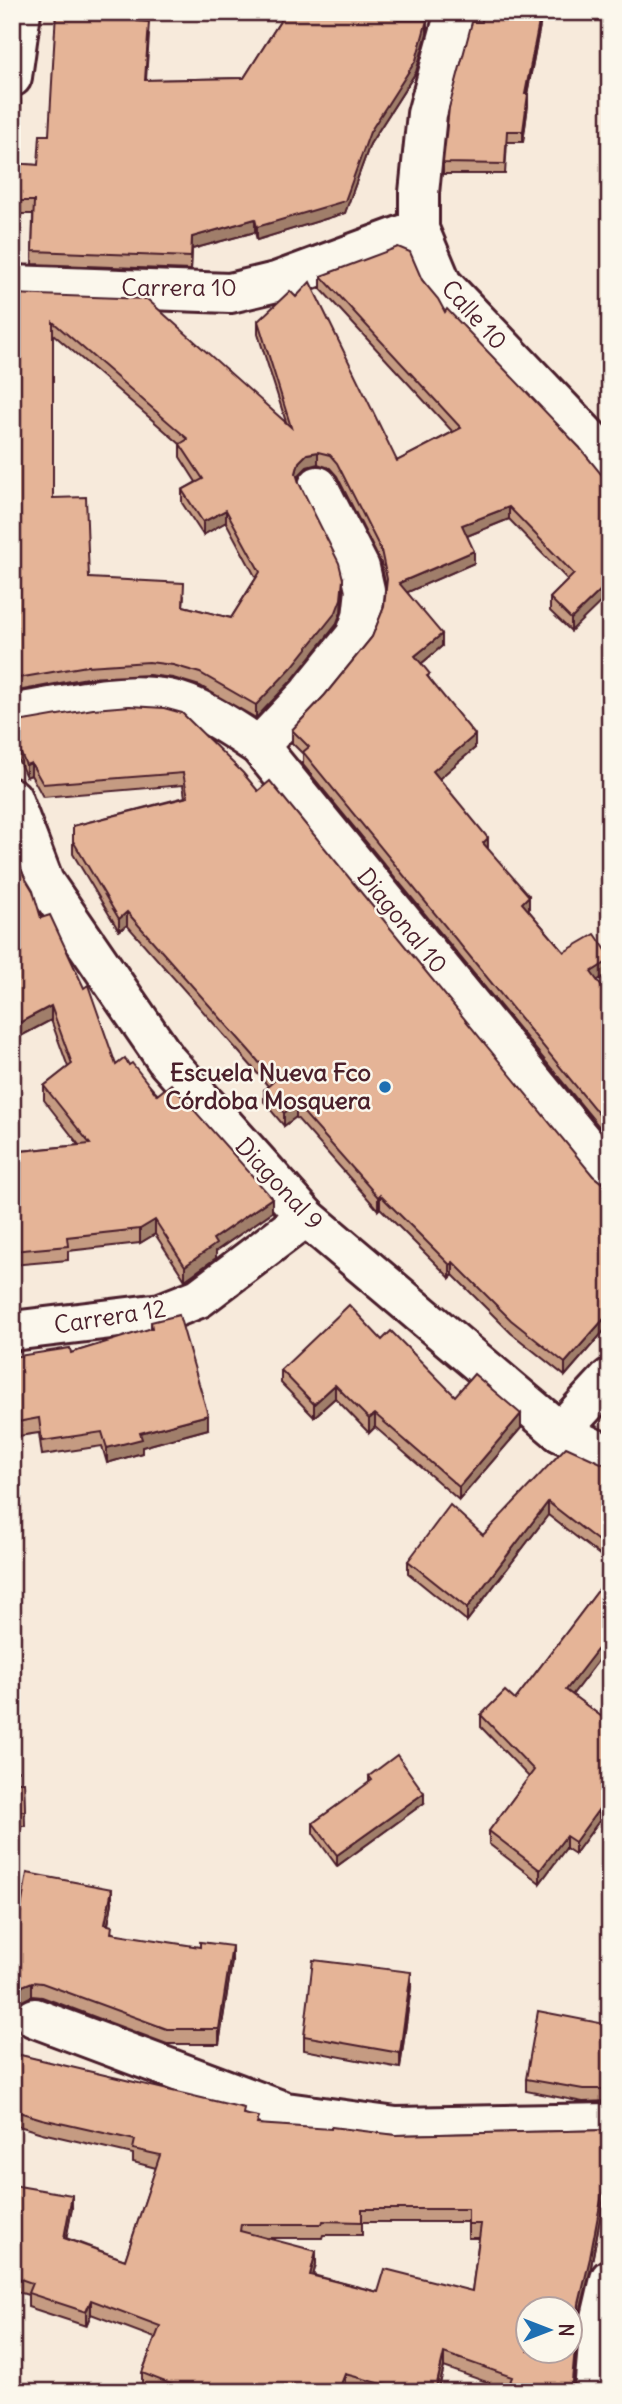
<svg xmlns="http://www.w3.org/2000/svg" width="622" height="2404" font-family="Delius,sans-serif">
	<rect width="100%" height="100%" fill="#f7eadb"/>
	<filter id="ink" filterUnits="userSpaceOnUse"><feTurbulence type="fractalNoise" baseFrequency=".0143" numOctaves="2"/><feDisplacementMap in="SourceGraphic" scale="14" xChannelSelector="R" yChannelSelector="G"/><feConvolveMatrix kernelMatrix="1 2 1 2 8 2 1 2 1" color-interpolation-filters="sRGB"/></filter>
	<g filter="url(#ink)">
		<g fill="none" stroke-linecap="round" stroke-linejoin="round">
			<!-- minor casing -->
			<g stroke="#4a1f2b" stroke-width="44">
				<g id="minor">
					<polyline points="455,12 427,114 419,193 419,229 442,284 610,460"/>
					<polyline points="12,77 21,12"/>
					<polyline points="12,285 230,293 276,282 419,229"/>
					<path d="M12,714C63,706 117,690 168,699C200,705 233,729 259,746L610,1175"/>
					<polyline points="259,746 308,694 355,636 362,617 365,590 360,568 318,486"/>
					<polyline points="12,798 44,882 167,1061 306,1217 560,1432 610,1456"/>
					<polyline points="12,1331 161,1313 199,1298 306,1217"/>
					<polyline points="560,1432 610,1378"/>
					<polyline points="35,2018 286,2112 396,2127 610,2123"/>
					<polyline points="594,2392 600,2322 610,2279"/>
				</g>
			</g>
			<!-- minor -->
			<use href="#minor" stroke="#fbf7ec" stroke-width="38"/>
		</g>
		<!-- wall -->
		<g fill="#c59b82" stroke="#4a1f2b" stroke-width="2" fill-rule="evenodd">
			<polygon points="286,12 409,12 404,20 427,33 416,72 370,144 345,213 257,240 255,232 192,249 191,270 32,264 33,214 12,214 12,163 38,165 49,135 138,21 149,35 146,80 244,78"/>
			<polygon points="483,12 564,12 564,19 541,20 527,94 528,105 523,142 507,142 505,174 443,174 443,163 482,22"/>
			<polygon points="12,84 21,101 21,115 12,116"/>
			<path d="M321,276L422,280L445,312L580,448L571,631L550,611V598L568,580L509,519L467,536L474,563L407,592L442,646L421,664L430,680L475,748L439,778L529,909L528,910L564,952L610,973L597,980L610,998V1140L303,765V754L292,743V730L325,695L372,637L384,607L386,587L381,563L337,476L330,468L318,464L307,467L299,475L298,480L343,591L341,612L336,625L292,680L256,718L200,686L173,678L149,675L87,678L12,692V294L286,422L258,334V321L397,461L453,432L321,289ZM53,334L180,444V457L196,482L182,490V503L203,535L226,522L256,578L231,618L183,606L184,596L89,578L53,498Z"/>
			<polygon points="130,706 593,1176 602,1183 610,1184 610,1324 565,1376 511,1333 453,1275 450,1278 380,1208 378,1210 296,1117 284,1126 264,1102 264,1090 268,1086 253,1068 127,925 119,931 73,854 73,826 185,797 183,785 43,797 31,775 26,777 12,746 12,723"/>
			<polygon points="12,846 41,918 116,1065 129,1065 272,1212 216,1251 216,1258 185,1280 155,1234 140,1243 68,1251 68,1260 12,1265 12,1152 79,1145 44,1100 44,1086 68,1067 51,1020 19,1037 12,1023"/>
			<polygon points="151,1322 208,1429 142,1447 142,1453 107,1463 102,1446 42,1455 39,1433 12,1437 12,1357 71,1353 151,1329"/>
			<polygon points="382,1340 455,1396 521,1428 459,1500 375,1427 369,1433 335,1398 314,1417 281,1383 281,1370"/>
			<polygon points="601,1463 610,1465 610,1563 548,1515 467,1621 408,1573 408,1561 483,1535"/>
			<polygon points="610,1575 610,1645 572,1695 610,1723 610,1815 603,1824 599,1821 575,1854 566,1848 540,1883 489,1844 489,1831 529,1777 481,1727 481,1715 515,1700"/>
			<polygon points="12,1712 18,1782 24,1782 25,1826 12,1826"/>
			<polygon points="369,1776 424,1803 337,1866 313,1833 313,1823 369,1783"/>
			<polygon points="112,1903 108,1925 112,1933 232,1961 219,2044 167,2044 42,1997 32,1996 22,2001 14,2011 14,2024 12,2023 12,1961"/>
			<polygon points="411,1987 400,2068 304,2050 304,2036"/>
			<polygon points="610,2025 610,2101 583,2102 526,2091 526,2079"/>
			<path d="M12,2053L244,2114L259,2125L396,2135L610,2130V2166L590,2272L579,2317L573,2392H506L507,2389L444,2367L438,2392H361L345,2388L344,2392H156L142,2387V2373L155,2338L91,2314L86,2326L28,2307V2295L12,2290V2185L72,2208L66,2238L125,2260L156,2168L133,2162V2154L42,2133L12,2124ZM362,2222H468V2238H479L472,2291L378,2292L313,2275L316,2264L268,2238H322L323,2235H362Z"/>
		</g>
		<!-- shaded-wall -->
		<g fill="#a07e6a" stroke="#4a1f2b" stroke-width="2">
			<polygon points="402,12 409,12 398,33 398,20"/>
			<polygon points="541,12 541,20 525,105 525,94"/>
			<polygon points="427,20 427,33 416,72 370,144 345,213 257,240 257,227 370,132"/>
			<polygon points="528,94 528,105 523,142 523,131"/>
			<polygon points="255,219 255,232 192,249 191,270 192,237"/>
			<polygon points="318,452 318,464 307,467 299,475 296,486 296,473 299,462 307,454"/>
			<polygon points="509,507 509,519 462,538 462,525"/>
			<polygon points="226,510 226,522 203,535 203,522"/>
			<polygon points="474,551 474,563 399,596 399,583"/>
			<polygon points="343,579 341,612 336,625 292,680 256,718 256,705"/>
			<polygon points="610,581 610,593 571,631 571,619"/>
			<polygon points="442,634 442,646 415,669 415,656"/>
			<polygon points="475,735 475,748 433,784 433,771"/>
			<polygon points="31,763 31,775 26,777 26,765"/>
			<polygon points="488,838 488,851 483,843"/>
			<polygon points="529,896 529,909 522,915 522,903"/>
			<polygon points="127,912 127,925 119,931 119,919"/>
			<polygon points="610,960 610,973 591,984 591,972"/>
			<polygon points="51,1006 51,1020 19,1037 19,1023"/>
			<polygon points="296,1104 296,1117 284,1126 284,1113"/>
			<polygon points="380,1195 380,1208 378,1210 378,1197"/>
			<polygon points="272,1198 272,1212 216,1251 216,1258 185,1280 185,1266 213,1239"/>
			<polygon points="155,1220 155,1234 140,1243 140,1229"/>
			<polygon points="453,1262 453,1275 450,1278 450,1265"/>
			<polygon points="610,1312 610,1324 565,1376 565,1363"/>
			<polygon points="335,1385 335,1398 314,1417 314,1404"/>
			<polygon points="375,1414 375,1427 369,1433 369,1419"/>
			<polygon points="521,1414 521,1428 459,1500 459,1487"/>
			<polygon points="208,1415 208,1429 142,1447 142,1453 107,1463 107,1448 140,1433"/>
			<polygon points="548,1502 548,1515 467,1621 467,1608"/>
			<polygon points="610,1633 610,1645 566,1703 566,1690"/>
			<polygon points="424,1793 424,1803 337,1866 337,1855"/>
			<polygon points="610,1803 610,1815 603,1824 603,1812"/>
			<polygon points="599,1809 599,1821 575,1854 575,1842"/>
			<polygon points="566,1836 566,1848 540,1883 540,1870"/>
			<polygon points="112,1889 112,1903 105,1939 105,1924"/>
			<polygon points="232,1946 232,1961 219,2044 219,2029"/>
			<polygon points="411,1972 411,1987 400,2068 400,2053"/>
			<polygon points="32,1982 32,1996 22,2001 14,2011 14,1996 22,1986"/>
			<polygon points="610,2152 610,2166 590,2272 579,2317 573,2392 571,2392 579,2304"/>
			<polygon points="72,2195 72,2208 64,2251 64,2238"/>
			<polygon points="316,2251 316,2264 310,2288 310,2275"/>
			<polygon points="91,2300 91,2314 86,2326 86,2312"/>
			<polygon points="444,2353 444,2367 438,2392 435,2392"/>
			<polygon points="345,2374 345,2388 344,2392 338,2392"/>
		</g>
		<!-- building -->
		<g fill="#e5b497" stroke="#4a1f2b" stroke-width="2" fill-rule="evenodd">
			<polygon points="56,12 137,12 137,21 149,22 145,80 244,78 286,12 402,12 398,20 427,20 416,60 370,132 345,201 257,227 255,219 192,237 191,257 32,251 34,201 12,201 12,163 38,165 40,135 49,135"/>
			<polygon points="483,12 541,12 525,94 528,94 523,131 507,131 505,164 443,163 449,108 472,22 482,22"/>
			<polygon points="12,84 19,84 21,101 12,102"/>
			<path d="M398,247L410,252L422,280L438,299L445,312L447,309L580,448L610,485V581L571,619L550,598L574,574L509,507L462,525L474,551L399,583L442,634L415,656L430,674L427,676L475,735L433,771L488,838L483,843L529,896L522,903L564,952L595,934L610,956V960L591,972L610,998V1128L303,752L309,747L292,730L325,695L372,637L384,607L387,579L381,550L337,463L330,455L318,452L307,454L299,462L296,473L299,483L339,563L343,579L341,599L336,612L292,667L256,705L200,673L173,665L149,662L87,666L12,679V294L147,299L291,427L258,321L290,291L296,297L310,282L397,461L461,428L321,276ZM53,322L188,439L180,444L203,479L182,490L203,522L226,510L260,572L231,618L183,606L184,583L89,578L86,497L53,498Z"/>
			<polygon points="130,706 164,708 182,713 243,773 258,791 270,781 593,1176 602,1183 610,1184 610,1312 565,1363 511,1320 453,1262 450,1265 380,1195 378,1197 296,1104 284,1113 264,1090 274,1081 253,1055 127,912 119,919 73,841 73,826 188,797 183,773 43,784 31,763 26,765 12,734 12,723 93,709"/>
			<polygon points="12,846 24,876 33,891 41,918 50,915 84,988 88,985 116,1065 125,1058 129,1065 132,1063 157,1095 171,1084 272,1198 213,1239 216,1244 185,1266 155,1220 140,1229 67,1237 68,1246 12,1251 12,1152 90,1144 44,1086 72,1064 51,1006 19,1023 12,1009"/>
			<polygon points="349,1305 382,1340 391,1331 455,1396 474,1374 521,1414 459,1487 375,1414 369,1419 335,1385 314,1404 281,1370"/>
			<polygon points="179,1315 208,1415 140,1433 142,1439 107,1448 102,1432 42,1441 39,1418 12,1423 12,1357 70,1348 71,1353 152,1328 151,1322"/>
			<polygon points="566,1447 601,1463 610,1465 610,1550 548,1502 467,1608 408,1561 450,1505 483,1535"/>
			<polygon points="610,1575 610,1633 566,1690 610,1723 610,1803 603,1812 599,1809 575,1842 566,1836 540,1870 489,1831 534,1770 481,1715 505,1691 515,1700"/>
			<polygon points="12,1712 18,1712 18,1782 24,1782 25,1811 12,1811"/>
			<polygon points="397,1755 424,1793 337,1855 313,1823 372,1780 369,1776"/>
			<polygon points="27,1873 112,1889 105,1924 112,1926 111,1933 200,1947 200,1942 232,1946 219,2029 167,2029 42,1983 32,1982 22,1986 14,1996 14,2009 12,2009 12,1961"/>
			<polygon points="313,1960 411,1972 400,2053 304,2036"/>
			<polygon points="538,2011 610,2025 610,2089 583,2089 526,2079"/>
			<path d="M12,2053L244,2108L243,2114L259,2117L257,2124L331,2129V2127L396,2135L610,2130V2152L590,2258L579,2304L571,2392H506L512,2377L444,2353L435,2392H412L345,2374L338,2392H191L142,2373L160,2326L91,2300L86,2312L28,2293L32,2283L12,2276V2227L14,2223L12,2222V2185L72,2195L64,2238L125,2260L160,2155L133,2149L135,2140L42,2119L12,2110V2105L16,2094L12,2093ZM362,2209H468V2224H481L472,2291L385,2269L378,2292L310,2275L316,2251L240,2231L241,2224H322L323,2221L362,2222ZM528,2309H570V2351H528Z"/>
		</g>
	</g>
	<!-- markers -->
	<circle fill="#1f6fb2" stroke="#fbf7ec" stroke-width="2.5" cx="385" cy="1087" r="7"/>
	<g text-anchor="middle" stroke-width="5" stroke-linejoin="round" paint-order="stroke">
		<!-- street labels -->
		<g font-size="24" fill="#4a1f2b" stroke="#fbf7ec">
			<text x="179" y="296">Carrera 10</text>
			<text transform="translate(474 315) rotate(48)" y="8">Calle 10</text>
			<text transform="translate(402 921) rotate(51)" y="8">Diagonal 10</text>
			<text transform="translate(279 1184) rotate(47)" y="8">Diagonal 9</text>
			<text transform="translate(110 1317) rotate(-9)" y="8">Carrera 12</text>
		</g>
		<!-- poi labels -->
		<g font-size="24" font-weight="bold" fill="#4a1f2b" stroke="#fbf7ec" text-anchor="end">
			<text x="371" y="1081">Escuela Nueva Fco<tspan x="371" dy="28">Córdoba Mosquera</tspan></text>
		</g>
	</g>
	<!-- margin -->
	<rect width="622" height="2404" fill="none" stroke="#fbf7ec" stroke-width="42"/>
	<rect x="21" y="21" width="580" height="2362" fill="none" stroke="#4a1f2b" stroke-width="2.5" filter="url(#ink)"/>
	<!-- north arrow -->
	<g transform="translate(549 2330) rotate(90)"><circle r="33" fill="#fbf7ec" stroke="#b4a19f" stroke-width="2"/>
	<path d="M0-5L12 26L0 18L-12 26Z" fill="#1f6fb2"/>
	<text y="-10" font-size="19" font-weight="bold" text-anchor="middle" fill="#4a1f2b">N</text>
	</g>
</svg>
